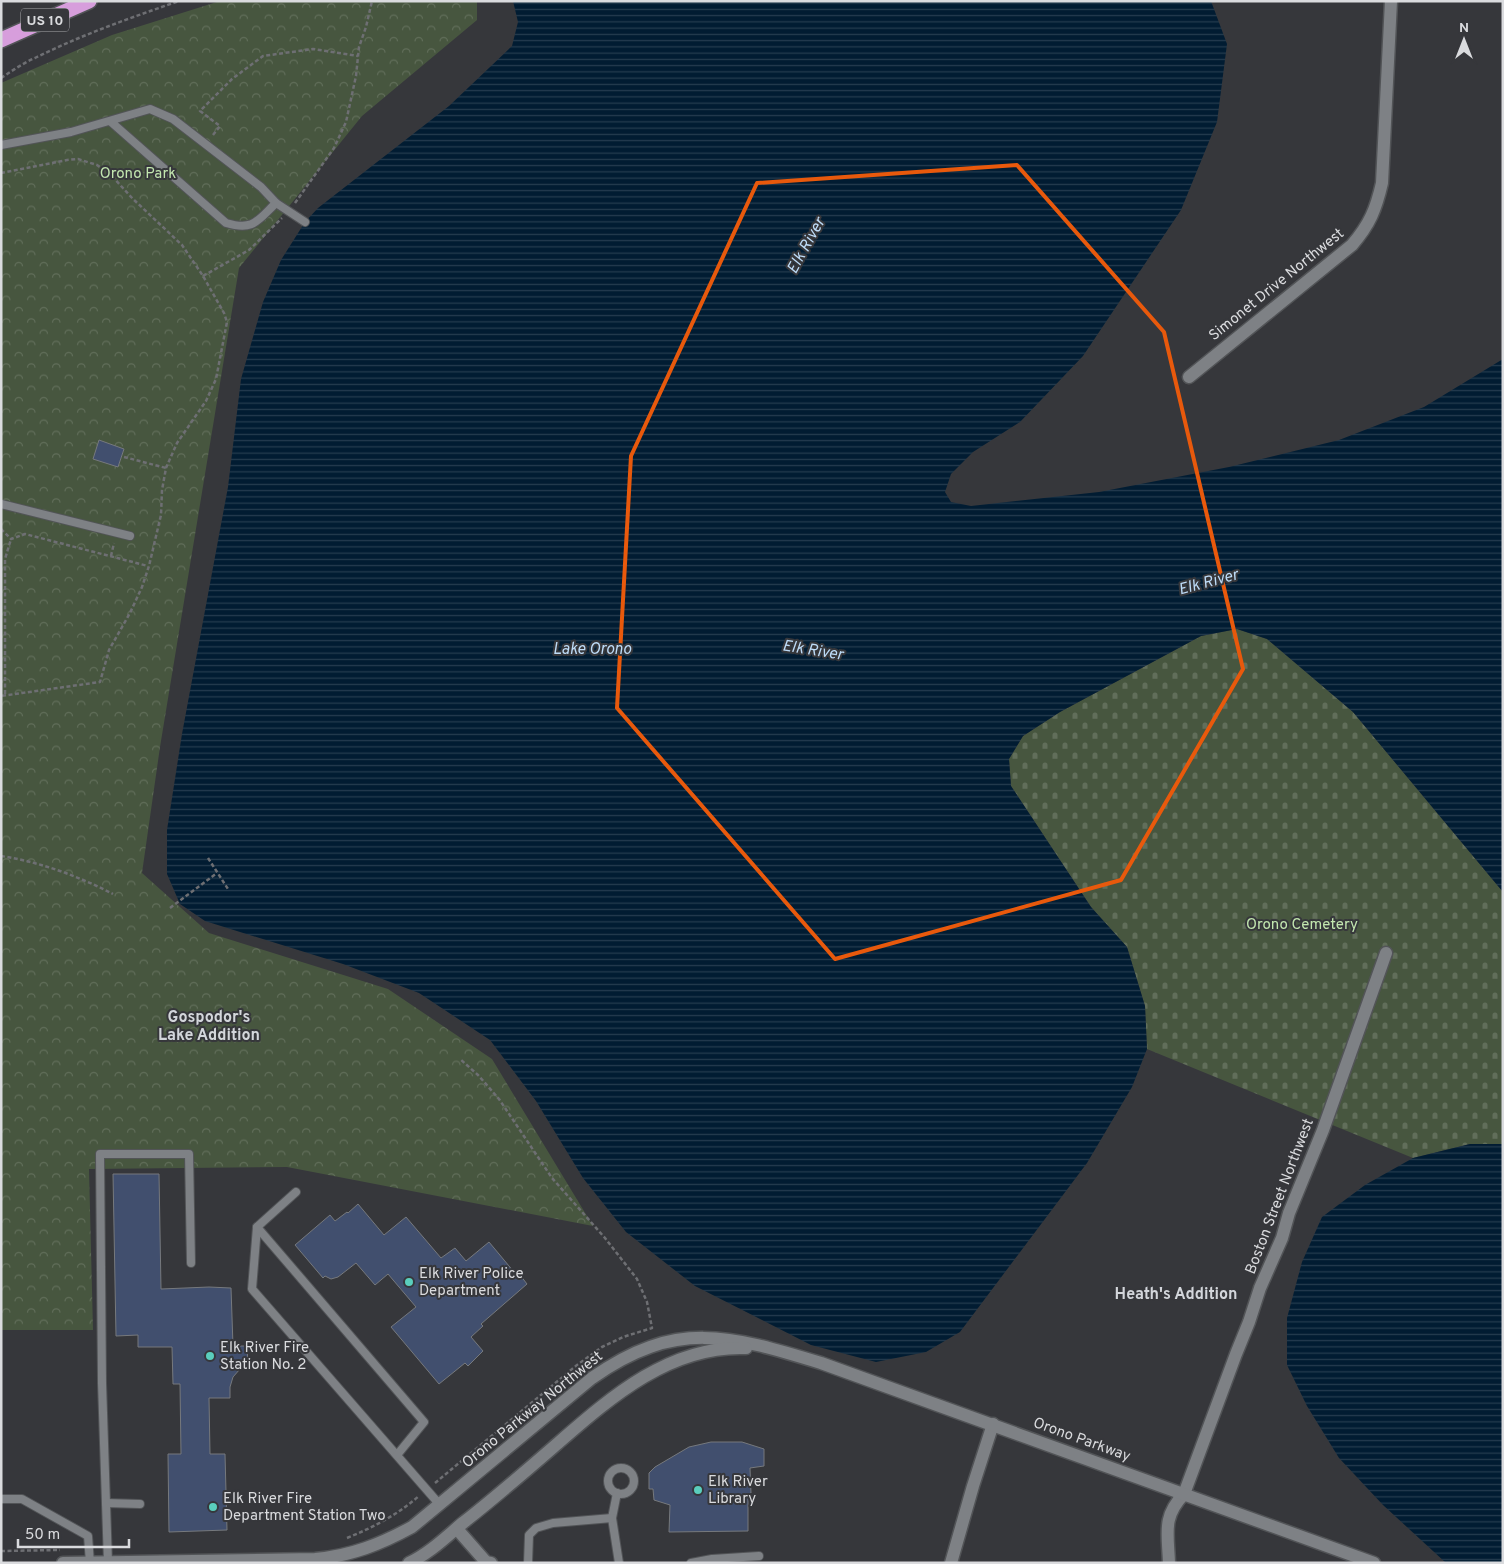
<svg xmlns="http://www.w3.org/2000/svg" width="1504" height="1564" font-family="Overpass,sans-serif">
	<defs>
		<pattern id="cemetery-stones" width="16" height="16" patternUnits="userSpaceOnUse" patternTransform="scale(1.25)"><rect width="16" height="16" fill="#47563f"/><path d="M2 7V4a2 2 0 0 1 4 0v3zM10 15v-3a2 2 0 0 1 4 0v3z" fill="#616e5a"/></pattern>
		<pattern id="park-crowns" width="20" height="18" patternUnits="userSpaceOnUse" patternTransform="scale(1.25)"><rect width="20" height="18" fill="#47563f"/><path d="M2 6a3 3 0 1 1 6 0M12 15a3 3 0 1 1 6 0" fill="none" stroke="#616e5a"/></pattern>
		<pattern id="water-rules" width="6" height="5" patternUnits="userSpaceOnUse" patternTransform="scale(1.25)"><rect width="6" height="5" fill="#011c32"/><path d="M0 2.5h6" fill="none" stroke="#253c4f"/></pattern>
	</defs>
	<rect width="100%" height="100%" fill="#36373b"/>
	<!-- cemetery -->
	<polygon fill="url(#cemetery-stones)" points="1237,629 1267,639 1353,712 1503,892 1503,1144 1470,1144 1413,1158 1147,1049 1145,1006 1127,947 1091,907 1011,786 1009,759 1023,736 1060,712 1201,636"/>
	<!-- park -->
	<polygon fill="url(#park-crowns)" points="220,1 477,1 477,20 362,116 239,268 160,747 142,873 209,933 388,989 492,1059 593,1226 287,1167 89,1169 93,1330 1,1330 1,83 112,35"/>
	<!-- water -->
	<g fill="url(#water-rules)">
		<polygon points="513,1 1211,1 1227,44 1217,122 1181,210 1083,356 1020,422 973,452 951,474 945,492 951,502 971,506 1099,492 1229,467 1339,440 1424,407 1503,359 1503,892 1353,712 1267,639 1237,629 1201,636 1060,712 1023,736 1009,759 1011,786 1091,907 1127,947 1145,1006 1147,1049 1132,1087 1087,1163 960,1332 926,1352 876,1362 811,1345 695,1286 626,1232 583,1178 536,1101 490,1040 419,993 343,964 205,921 180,904 167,874 167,830 182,734 228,487 241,379 263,302 281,260 305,222 318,208 449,106 512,46 518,22"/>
		<polygon points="1470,1144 1503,1144 1503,1563 1446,1563 1383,1505 1339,1458 1307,1406 1287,1365 1287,1318 1302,1262 1322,1217 1365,1185 1413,1158"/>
	</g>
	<!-- building -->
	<g fill="#414f6e" stroke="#76797d">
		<polygon points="99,440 124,449 118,467 93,459"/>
		<polygon points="113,1174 159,1174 161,1289 209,1287 231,1288 233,1346 247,1346 248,1366 240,1369 233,1377 230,1387 230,1398 209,1398 210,1454 225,1454 227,1530 169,1532 168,1454 181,1454 180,1384 173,1384 172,1347 138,1347 138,1335 116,1336"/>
		<polygon points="358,1204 384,1235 406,1217 441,1258 455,1248 466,1261 489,1242 514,1272 517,1271 527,1284 481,1324 483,1326 471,1337 483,1351 468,1366 465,1363 439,1384 391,1327 416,1307 388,1274 375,1285 356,1263 338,1277 331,1279 325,1276 323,1278 295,1245 330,1215 335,1221 347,1212 348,1213"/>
		<polygon points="711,1442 742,1442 764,1449 764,1466 750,1468 751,1493 748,1494 748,1531 669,1532 670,1505 654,1500 653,1489 649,1489 649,1473 655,1467 689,1447"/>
	</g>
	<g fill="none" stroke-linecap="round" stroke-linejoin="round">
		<!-- lane casing -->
		<g stroke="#525457" stroke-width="10">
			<g id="lane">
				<path d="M1,145L71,132L150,109L173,119L261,187L276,203C257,221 254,231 226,223L110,121"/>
				<polyline points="276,203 305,222"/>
				<polyline points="1,504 130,536"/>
				<polyline points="296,1192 257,1227 252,1289 440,1505"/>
				<polyline points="257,1227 424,1422 397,1455"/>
				<circle cx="621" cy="1481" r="13"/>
				<polyline points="617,1493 612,1518 619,1563"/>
				<polyline points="1,1499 22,1499 88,1536 90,1563"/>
				<polyline points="106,1503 140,1504"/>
				<polyline points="108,1563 102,1383 100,1154 189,1154 191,1263"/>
				<polyline points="528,1563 529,1535 536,1528 553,1523 612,1518"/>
				<polyline points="691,1563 712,1559 759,1556"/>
			</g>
		</g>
		<!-- street casing -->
		<g stroke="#525457" stroke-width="15">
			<g id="street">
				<path d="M1189,377L1352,245C1370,224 1376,209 1382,183L1391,1"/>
				<polyline points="457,1529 486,1562 491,1563"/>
				<polyline points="951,1563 973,1486 993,1424"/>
				<path d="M1169,1563C1168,1533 1162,1517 1184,1494L1236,1354L1249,1322L1260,1288L1282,1238L1289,1213L1323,1130L1386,953"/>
			</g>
		</g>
		<!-- secondary casing -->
		<g stroke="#525457" stroke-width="15">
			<g id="secondary">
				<path d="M63,1563L315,1559C351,1556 381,1544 412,1527L592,1378C676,1319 729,1335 821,1363L1374,1563"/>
				<path d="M409,1563C430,1553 447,1536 464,1522C496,1497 527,1470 557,1444C611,1397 670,1345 746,1348"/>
			</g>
		</g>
		<!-- highway casing -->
		<g stroke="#525457" stroke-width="18">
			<polyline id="highway" points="1,40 89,1"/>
		</g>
		<!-- path -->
		<g stroke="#6e6f73" stroke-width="2.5" stroke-dasharray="4 2.5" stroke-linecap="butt">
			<path d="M1,78C12,71 23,63 35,58C81,35 130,18 179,1"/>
			<polyline points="213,135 220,126 200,111 232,79 263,56 313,49 358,56"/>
			<polyline points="1,173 67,160 78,159 97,165 110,174 133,199 182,245 203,276 224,313 227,322 216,379 206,401 177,443 166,468 162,490 161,515 149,566 142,587 130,613 109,650 100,682 1,696"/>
			<polyline points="295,203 334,148 346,122 356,76 359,47 366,27 372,1"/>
			<polyline points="203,276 249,250 282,218"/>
			<polyline points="124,457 166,468"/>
			<polyline points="1,529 11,539 25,534 148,566"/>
			<polyline points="111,556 114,543"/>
			<polyline points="5,694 5,559 11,539"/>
			<path d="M1,856C40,862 78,876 113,894"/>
			<polyline points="208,858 228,889"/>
			<polyline points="170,908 217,873"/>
			<polyline points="435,1483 577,1365 602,1347 623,1337 652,1328 647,1302 637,1279 605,1238 552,1178 499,1099 478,1075 460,1059"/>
			<path d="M347,1538C374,1527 397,1515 419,1496"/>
			<polyline points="1,1551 60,1550"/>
		</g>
		<!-- lane -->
		<use href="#lane" stroke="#7e8185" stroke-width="8"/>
		<!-- street -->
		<use href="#street" stroke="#7e8185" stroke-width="12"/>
		<!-- secondary -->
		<use href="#secondary" stroke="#7e8185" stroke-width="12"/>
		<!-- highway -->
		<use href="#highway" stroke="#d79edc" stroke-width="15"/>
	</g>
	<!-- marked area -->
	<path fill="none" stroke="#e8590c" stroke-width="4" stroke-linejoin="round" d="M1017,165L1164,332L1243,669L1121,880L835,959L617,708L631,456L757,183Z"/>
	<!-- markers -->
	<g fill="#5acebd" stroke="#36373b" stroke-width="2">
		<circle cx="409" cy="1282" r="5"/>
		<circle cx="210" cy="1356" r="5"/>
		<circle cx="698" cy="1490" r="5"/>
		<circle cx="213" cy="1507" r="5"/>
	</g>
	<g text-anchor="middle" stroke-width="4" stroke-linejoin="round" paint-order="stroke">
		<!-- shield labels -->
		<rect fill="#36373b" stroke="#a9aaad" stroke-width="1" x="21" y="8.5" width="48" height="23" rx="4"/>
		<g font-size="14" font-weight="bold" fill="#dadbde">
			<text x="45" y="25">US 10</text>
		</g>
		<!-- park labels -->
		<g font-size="15" fill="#c2e6af" stroke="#36373b">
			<text x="138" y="178">Orono Park</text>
			<text x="1302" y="929">Orono Cemetery</text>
		</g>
		<!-- street labels -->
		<g font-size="15" fill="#dadbde" stroke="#36373b">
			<text transform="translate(1276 284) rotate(-39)" y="5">Simonet Drive Northwest</text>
			<text transform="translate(1279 1196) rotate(-69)" y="5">Boston Street Northwest</text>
			<text transform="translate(532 1409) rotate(-39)" y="5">Orono Parkway Northwest</text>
			<text transform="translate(1082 1439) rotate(20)" y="5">Orono Parkway</text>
		</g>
		<!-- poi labels -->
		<g font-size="15" fill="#dadbde" stroke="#36373b" text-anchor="start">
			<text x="419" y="1278">Elk River Police<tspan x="419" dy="17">Department</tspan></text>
			<text x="220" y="1352">Elk River Fire<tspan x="220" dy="17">Station No. 2</tspan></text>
			<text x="708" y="1486">Elk River<tspan x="708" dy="17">Library</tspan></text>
			<text x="223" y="1503">Elk River Fire<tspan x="223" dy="17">Department Station Two</tspan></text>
		</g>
		<!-- water labels -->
		<g font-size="16" font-style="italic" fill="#bddbf7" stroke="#36373b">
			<text transform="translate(805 245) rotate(-61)" y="6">Elk River</text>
			<text transform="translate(1208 581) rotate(-15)" y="6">Elk River</text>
			<text x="592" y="654">Lake Orono</text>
			<text transform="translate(813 649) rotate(9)" y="6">Elk River</text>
		</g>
		<!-- neighbourhood labels -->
		<g font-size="16" font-weight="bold" fill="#d3d6db" stroke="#36373b">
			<text x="209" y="1022">Gospodor's<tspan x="209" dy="18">Lake Addition</tspan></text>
			<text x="1176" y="1299">Heath's Addition</text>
		</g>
	</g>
	<!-- border -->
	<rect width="1504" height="1564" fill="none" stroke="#dadbde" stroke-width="5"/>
	<!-- north arrow -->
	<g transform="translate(1464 40)" stroke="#36373b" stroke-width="4" paint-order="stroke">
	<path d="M0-4L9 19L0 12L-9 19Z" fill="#dadbde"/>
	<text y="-8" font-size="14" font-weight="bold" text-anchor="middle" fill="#dadbde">N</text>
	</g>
	<!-- scale -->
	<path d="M18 1539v8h111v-8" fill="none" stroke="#dadbde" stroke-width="2.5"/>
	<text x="25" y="1539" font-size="15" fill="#dadbde" stroke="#36373b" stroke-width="4" paint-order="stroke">50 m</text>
</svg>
